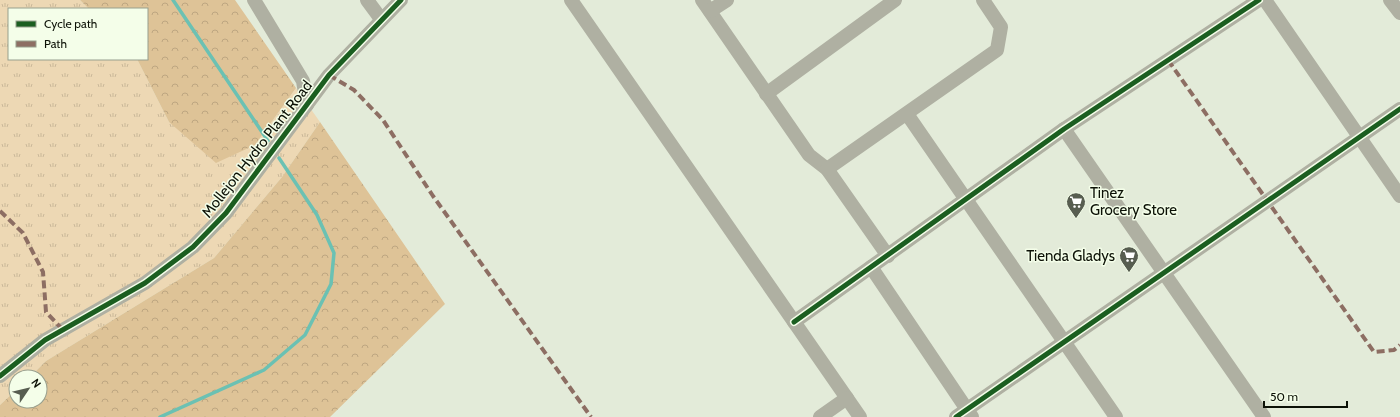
<svg xmlns="http://www.w3.org/2000/svg" width="1400" height="417" font-family="Cabin,sans-serif">
	<defs>
		<pattern id="grass-tufts" width="24" height="20" patternUnits="userSpaceOnUse"><rect width="24" height="20" fill="#edd8b4"/><path d="M3 7l-1-3M5 7V3M7 7l1-3M15 17l-1-3M17 17v-4M19 17l1-3" fill="none" stroke="#cab899"/></pattern>
		<pattern id="forest-crowns" width="20" height="18" patternUnits="userSpaceOnUse"><rect width="20" height="18" fill="#dec397"/><path d="M2 6a3 3 0 1 1 6 0M12 15a3 3 0 1 1 6 0" fill="none" stroke="#bda681"/></pattern>
	</defs>
	<rect width="100%" height="100%" fill="#e3ebd9"/>
	<!-- grass -->
	<polygon fill="url(#grass-tufts)" points="0,0 80,0 89,9 9,9 9,59 137,59 169,122 255,145 296,88 320,122 282,177 214,258 46,361 30,377 16,377 16,390 0,405"/>
	<!-- forest -->
	<g fill="url(#forest-crowns)">
		<polygon points="80,0 235,0 296,88 255,145 216,163 169,122 137,59 147,59 147,9 89,9"/>
		<polygon points="320,122 445,304 330,417 0,417 0,405 16,390 16,401 40,401 40,377 30,377 46,361 214,258 282,177"/>
	</g>
	<g fill="none" stroke-linecap="round" stroke-linejoin="round">
		<!-- stream -->
		<g stroke="#6bc1b3" stroke-width="3.5">
			<polyline points="173,0 268,141"/>
			<polyline points="160,417 264,370 305,335 331,284 334,253 317,215 279,158"/>
		</g>
		<!-- minor -->
		<g stroke="#afb0a2" stroke-width="14">
			<polyline points="254,0 303,81 307,105"/>
			<polyline points="367,0 381,19"/>
			<polyline points="571,0 860,417"/>
			<polyline points="702,0 809,155 827,169 888,256"/>
			<polyline points="1265,0 1400,196"/>
			<polyline points="1390,0 1400,13"/>
			<polyline points="710,11 727,0"/>
			<polyline points="766,94 895,0"/>
			<polyline points="907,114 1116,417"/>
			<polyline points="1064,129 1264,417"/>
			<polyline points="827,169 997,50 1001,27 983,0"/>
			<polyline points="871,267 972,417"/>
			<polyline points="794,322 1064,129 1259,0"/>
			<polyline points="0,376 45,340 145,283 193,247 226,213 329,75 401,0"/>
			<polyline points="820,417 847,398"/>
			<polyline points="956,417 1400,109"/>
		</g>
		<!-- quiet -->
		<g stroke="#8d6e63" stroke-width="4" stroke-dasharray="8 4" stroke-linecap="butt">
			<polyline points="1168,60 1374,352 1394,350 1400,345"/>
			<polyline points="329,75 354,90 383,120 433,196 591,417"/>
			<polyline points="0,211 23,233 43,272 46,312 63,330"/>
		</g>
		<!-- cycleway casing -->
		<g stroke="#f4fee9" stroke-width="8">
			<g id="cycleway">
				<polyline points="794,322 1064,129 1259,0"/>
				<polyline points="0,376 45,340 145,283 193,247 226,213 329,75 401,0"/>
				<polyline points="956,417 1400,109"/>
			</g>
		</g>
		<!-- cycleway -->
		<use href="#cycleway" stroke="#1b5e20" stroke-width="5"/>
	</g>
	<!-- icons -->
	<defs>
		<g id="supermarket-pin" transform="scale(1)"><path d="M0 17L-7.5 6A9.5 9.5 0 1 1 7.5 6Z" fill="#575d50" stroke="#f4fee9"/><path d="M-6-5.5h2.5l.6 2H6L4.5 2H-2.5L-4.4-4H-6ZM-1.5 3.2a1.3 1.3 0 1 0 .1 0ZM3 3.2a1.3 1.3 0 1 0 .1 0Z" fill="#fff"/></g>
	</defs>
	<g fill-rule="evenodd">
		<use href="#supermarket-pin" x="1076" y="202"/>
		<use href="#supermarket-pin" x="1129" y="256"/>
	</g>
	<g text-anchor="middle" stroke-width="3" stroke-linejoin="round" paint-order="stroke">
		<!-- street labels -->
		<g font-size="15" fill="#0c1106" stroke="#f4fee9">
			<text transform="translate(257 149) rotate(-52)" y="5">Mollejon Hydro Plant Road</text>
		</g>
		<!-- poi labels -->
		<g font-size="15" fill="#0c1106" stroke="#f4fee9" text-anchor="start">
			<text x="1090" y="198">Tinez<tspan x="1090" dy="17">Grocery Store</tspan></text>
			<text x="1115" y="261" text-anchor="end">Tienda Gladys</text>
		</g>
	</g>
	<!-- legend -->
	<rect x="8" y="8" width="140" height="52" fill="#f4fee9" stroke="#979f8e"/>
	<rect x="16" y="21" width="20" height="6" fill="#1b5e20" stroke="#979f8e"/>
	<text x="44" y="28" font-size="12" fill="#0c1106">Cycle path</text>
	<rect x="16" y="41" width="20" height="6" fill="#8d6e63" stroke="#979f8e"/>
	<text x="44" y="48" font-size="12" fill="#0c1106">Path</text>
	<!-- north arrow -->
	<g transform="translate(28 389) rotate(55)"><circle r="19" fill="#f4fee9" stroke="#979f8e"/>
	<path d="M0-3L7 15L0 10L-7 15Z" fill="#575d50"/>
	<text y="-6" font-size="11" font-weight="bold" text-anchor="middle" fill="#0c1106">N</text>
	</g>
	<!-- scale -->
	<path d="M1264 401v6h83v-6" fill="none" stroke="#0c1106" stroke-width="2"/>
	<text x="1270" y="401" font-size="12" fill="#0c1106" stroke="#f4fee9" stroke-width="3" paint-order="stroke">50 m</text>
</svg>
